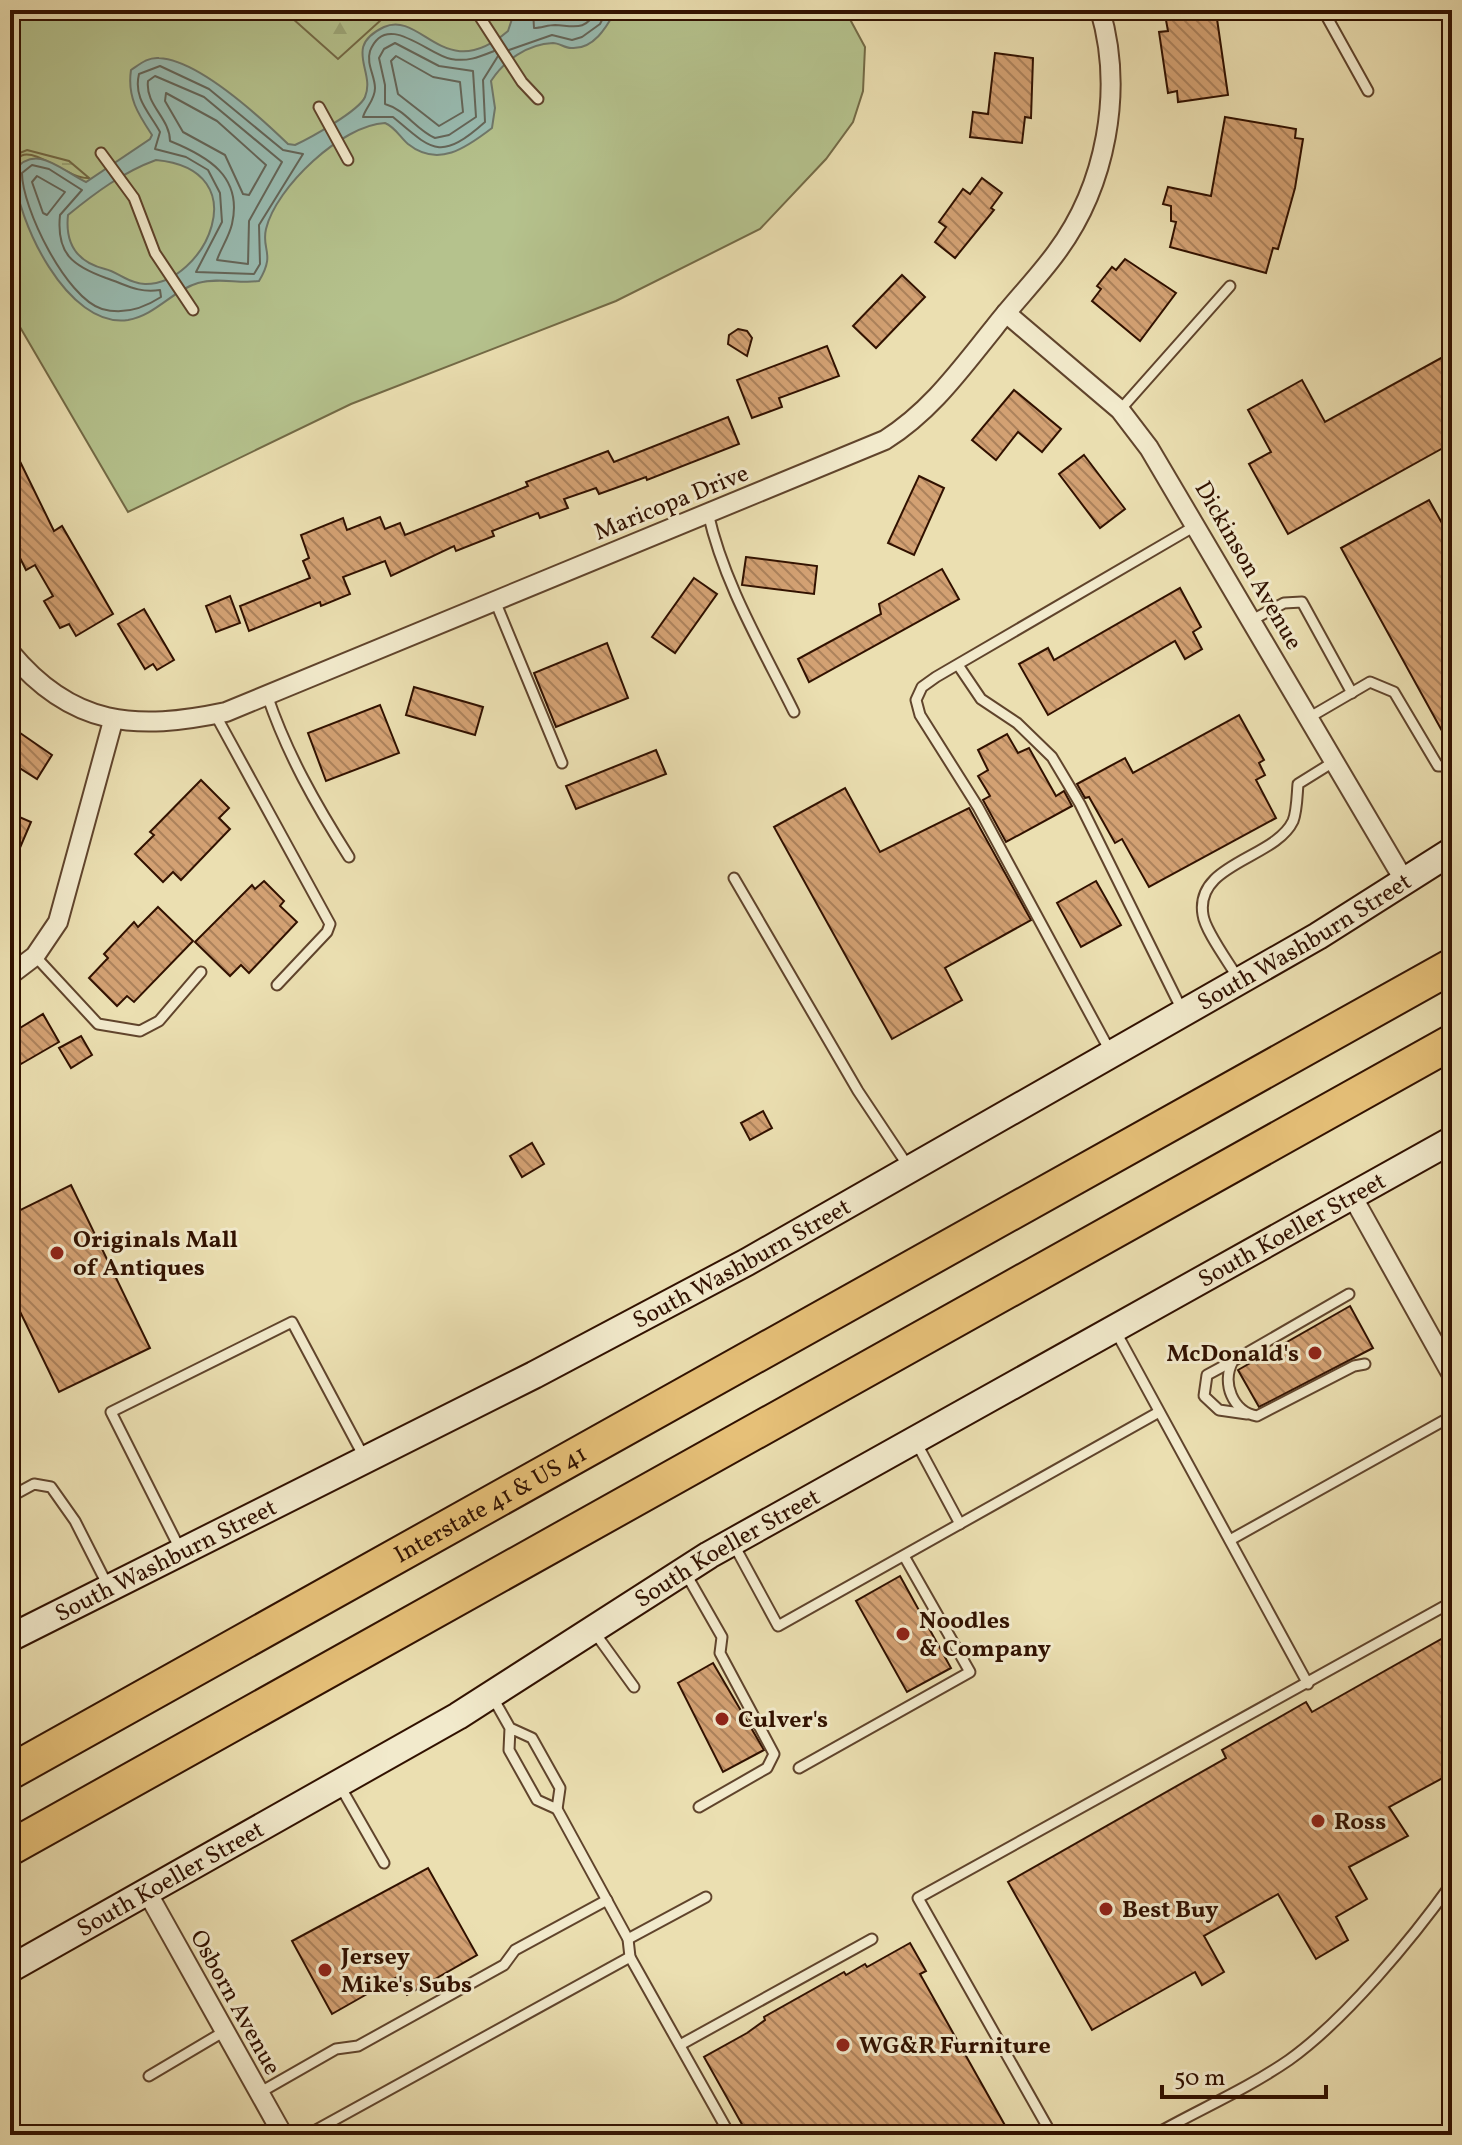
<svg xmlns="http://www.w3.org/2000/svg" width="1462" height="2145" font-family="Vollkorn,serif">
	<defs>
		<pattern id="forest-firs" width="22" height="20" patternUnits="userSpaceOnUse" patternTransform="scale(2)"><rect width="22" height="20" fill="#b5c28d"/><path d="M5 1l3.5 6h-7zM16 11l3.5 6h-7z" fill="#9ca678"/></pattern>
		<pattern id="wetland-marsh" width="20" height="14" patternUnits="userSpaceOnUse" patternTransform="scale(2)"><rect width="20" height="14" fill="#b5c28d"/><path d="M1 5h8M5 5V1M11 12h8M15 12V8" fill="none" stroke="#9ca678"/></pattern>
		<pattern id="building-back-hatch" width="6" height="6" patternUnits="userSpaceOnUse" patternTransform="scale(2)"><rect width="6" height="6" fill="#d3a173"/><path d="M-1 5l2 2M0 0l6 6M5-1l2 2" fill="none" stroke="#ac825c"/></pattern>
	</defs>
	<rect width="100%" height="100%" fill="#ebdfb1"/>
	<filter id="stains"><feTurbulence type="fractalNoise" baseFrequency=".0025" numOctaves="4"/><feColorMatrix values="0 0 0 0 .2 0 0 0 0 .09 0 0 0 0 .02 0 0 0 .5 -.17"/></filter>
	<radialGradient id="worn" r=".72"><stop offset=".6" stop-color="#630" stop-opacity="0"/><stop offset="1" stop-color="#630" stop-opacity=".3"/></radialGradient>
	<!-- grass -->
	<polygon fill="#b5c28d" stroke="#736a46" stroke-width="2" points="10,10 845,10 865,47 863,91 853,122 826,159 760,229 616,301 351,404 128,512 10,310"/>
	<!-- forest -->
	<polygon fill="url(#forest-firs)" stroke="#736a46" stroke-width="2" points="283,10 392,10 338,59"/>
	<!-- wetland -->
	<path fill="url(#wetland-marsh)" stroke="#736a46" stroke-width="2" d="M27,150L69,161L89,178C59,180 0,108 15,207L10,209V157Z"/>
	<!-- water -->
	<path fill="#99bcb2" stroke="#6f786b" stroke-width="2" fill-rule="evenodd" d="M515,10H616C607,26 594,50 571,48C565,48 559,43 553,43C527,44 504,61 491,81L495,108L492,128C466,148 438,168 408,144C400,137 395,127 385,123C342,125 276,187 266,229C261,250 276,253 259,281C239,284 219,277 198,283C173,290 156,315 128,320C67,329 16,219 14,171C36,142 62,171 86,182L150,139L152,135C138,114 127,97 131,70C140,64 148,57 159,58C198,60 260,117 288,144L295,145C310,138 359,111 365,97C376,71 342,47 384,27C422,10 444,86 508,31ZM156,160C260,170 204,285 145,284C130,284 118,272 105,269C77,262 65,243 68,215C95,193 123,172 156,160Z"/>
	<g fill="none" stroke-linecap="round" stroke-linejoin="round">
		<!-- shore -->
		<g stroke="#656659" stroke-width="2">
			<path d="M533,10L534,28C541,28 548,25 555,25C574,26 586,32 596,10"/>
			<path d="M395,43L439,66L473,71L476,117L449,135L435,138C415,129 406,110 385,104V85L379,58L384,49Z"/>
			<polyline points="509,50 552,35 572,40 582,37 600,24 607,10"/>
			<path d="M494,51C479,57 468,62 451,59C428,55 386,10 370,51C366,64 375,76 375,88C375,100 366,107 363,117H393C432,150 440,162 485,122L483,80L498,56"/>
			<polygon points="396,56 433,77 460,82 463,112 439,126 398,94 391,61"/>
			<path d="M160,66L209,89L283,150L303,154L259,225L260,264L254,274L196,272L222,222L220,193L208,170L186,157L155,149L160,132C150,113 133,99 139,74Z"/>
			<path d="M155,76L204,97L282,162L249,221L248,264L217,260C221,248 229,237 232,224C243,176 207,156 170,141C170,118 145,105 148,81Z"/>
			<polygon points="166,93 217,121 266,165 249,195 243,194 225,155 183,132 165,101"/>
			<path d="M32,165L49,169L82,190L60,215C56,254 73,266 106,278C127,285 137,293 160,290L161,297C144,308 123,315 102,309C66,298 22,208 22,173Z"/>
			<polygon points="37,176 65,192 47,215 43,213 32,182"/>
		</g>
	</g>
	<!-- building -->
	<g fill="url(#building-back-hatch)" stroke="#311100" stroke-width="2">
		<polygon points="1216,12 1228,95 1178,102 1177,91 1168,93 1159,32 1168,31 1166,20"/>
		<polygon points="995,53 1033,58 1031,118 1025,117 1022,143 970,137 973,112 988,114"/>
		<polygon points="1225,117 1296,129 1295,138 1303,139 1295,188 1278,249 1273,248 1266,273 1170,247 1176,222 1171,221 1171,206 1163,204 1168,187 1211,196"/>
		<polygon points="982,178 1002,193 991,208 994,210 955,258 935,242 946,227 939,222 963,189 970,194"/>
		<polygon points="1125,259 1176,293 1140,341 1092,301 1101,289 1097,286 1112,267 1116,270"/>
		<polygon points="902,275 925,297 876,348 853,326"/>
		<polygon points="738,329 747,331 752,338 747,356 728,344 729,335"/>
		<polygon points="827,346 839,376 779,398 782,407 752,418 737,380"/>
		<polygon points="1452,352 1452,443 1288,534 1249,464 1271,452 1248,410 1302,380 1325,422"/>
		<polygon points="1014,390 1061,429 1042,452 1018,432 996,460 972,440"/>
		<polygon points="728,417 739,444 647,480 646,477 599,494 596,488 564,499 568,508 540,518 538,513 492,531 494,536 456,551 454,546 391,576 385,561 343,577 350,594 321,606 320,602 249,631 240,606 310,578 303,561 309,558 301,535 343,518 347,530 380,517 385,529 400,523 405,535 528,486 526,482 608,451 614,462"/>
		<polygon points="10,441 54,531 62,526 113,614 76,636 69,624 60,628 44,601 53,596 35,565 26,570 15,548 20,545 10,518"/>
		<polygon points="1084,455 1125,509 1100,528 1059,474"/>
		<polygon points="919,476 944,488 914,555 888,543"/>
		<polygon points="1429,500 1452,541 1452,749 1341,548"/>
		<polygon points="746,557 817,566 814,594 742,585"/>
		<polygon points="942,569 959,599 809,682 798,659 881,614 879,604"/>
		<polygon points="694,578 717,594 675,653 652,637"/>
		<polygon points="1180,588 1201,627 1193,632 1202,649 1185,659 1175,641 1048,715 1019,664 1048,648 1054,660"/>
		<polygon points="230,596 240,623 216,632 206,606"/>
		<polygon points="144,609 174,660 157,670 153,664 145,669 118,624"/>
		<polygon points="607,643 628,698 556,727 534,673"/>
		<polygon points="414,687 483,707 475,735 406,715"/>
		<polygon points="380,705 399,753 326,781 308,733"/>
		<polygon points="1239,715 1264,760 1259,763 1265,775 1256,780 1276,818 1149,887 1122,839 1115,843 1089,797 1085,798 1077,784 1125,758 1133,773"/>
		<polygon points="10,726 52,755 37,779 10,762"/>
		<polygon points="1007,734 1018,753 1029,748 1056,796 1064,791 1072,806 1006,842 983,800 990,796 978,776 988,770 978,750"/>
		<polygon points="656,750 666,774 576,809 566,786"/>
		<polygon points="201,780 229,808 219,818 230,829 181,880 173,872 163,882 135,854 154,835 150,832"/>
		<polygon points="845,788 880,852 969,808 1031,920 945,968 962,1000 892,1039 774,827"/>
		<polygon points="10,813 31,822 10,871"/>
		<polygon points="264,881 284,901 280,906 297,922 249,973 241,965 230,976 195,942 252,885 255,889"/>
		<polygon points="1096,881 1121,925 1081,947 1057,903"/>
		<polygon points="158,907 193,941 134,1002 127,996 117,1006 89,978 108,958 104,954 134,922 138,927"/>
		<polygon points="43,1014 59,1042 21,1064 10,1045 10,1034"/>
		<polygon points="81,1036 92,1055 71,1068 59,1048"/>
		<polygon points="763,1111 772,1128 750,1140 741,1123"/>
		<polygon points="532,1143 544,1164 522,1177 510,1156"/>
		<polygon points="71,1185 150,1348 59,1392 10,1291 10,1215"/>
		<polygon points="1350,1306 1373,1348 1259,1407 1238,1370"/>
		<polygon points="900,1576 951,1668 907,1692 856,1601"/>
		<polygon points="1452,1633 1452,1773 1389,1807 1408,1836 1349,1867 1367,1899 1336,1917 1348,1940 1316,1959 1278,1894 1204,1936 1224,1972 1202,1985 1195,1972 1092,2030 1008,1882 1226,1758 1222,1750 1306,1702 1312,1712"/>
		<polygon points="713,1663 764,1750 723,1772 678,1683"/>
		<polygon points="428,1868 477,1955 407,1995 397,1977 332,2014 292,1941"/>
		<polygon points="910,1943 926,1971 920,1974 1007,2129 997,2135 748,2135 704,2057 747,2033 765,2020 764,2017 844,1972 846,1975 865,1964 867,1967"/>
	</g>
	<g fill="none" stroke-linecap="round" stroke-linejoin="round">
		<!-- lane casing -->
		<g stroke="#60442c" stroke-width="13">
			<g id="lane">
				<polyline points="1323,10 1368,91"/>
				<polyline points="478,14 522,82 538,99"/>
				<polyline points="319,107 348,160"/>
				<polyline points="101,153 134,198 155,253 193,310"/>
				<polyline points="1120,410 1230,286"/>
				<path d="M708,513C724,584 762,647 794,712"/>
				<polyline points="495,601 562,763"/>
				<polyline points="1252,620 1284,603 1302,602 1352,693"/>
				<polyline points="958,665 981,699 1017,723 1052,757 1080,804 1183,1012"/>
				<path d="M267,695C287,754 316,805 349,857"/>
				<polyline points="215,714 330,924 327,932 277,985"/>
				<polyline points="1310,717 1370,682 1394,692 1438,766 1452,766"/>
				<polyline points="734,878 858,1091 908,1166"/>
				<polyline points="35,956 98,1024 140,1031 159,1021 201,972"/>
				<path d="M1239,980C1230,964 1205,931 1203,915C1194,863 1275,859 1293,821C1297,811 1297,795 1298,784L1335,761"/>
				<polyline points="1110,1051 978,807 920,715 916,700 922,687 936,677 1195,526"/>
				<path d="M1349,1294L1233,1361C1221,1383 1233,1412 1257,1416L1354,1366L1365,1364"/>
				<polyline points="1116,1332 1308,1684"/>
				<polyline points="1233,1361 1207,1375 1204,1396 1219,1410 1247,1414"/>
				<polyline points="916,1442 960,1524"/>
				<polyline points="10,1497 34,1484 51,1487 75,1521 108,1586"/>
				<polyline points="1230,1540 1452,1416"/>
				<polyline points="734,1545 778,1626 1159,1412"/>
				<polyline points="180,1549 111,1412 292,1322 364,1457"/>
				<polyline points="686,1574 722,1637 720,1653 774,1754 767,1768 699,1807"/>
				<polyline points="595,1633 634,1687"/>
				<polyline points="493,1698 510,1728 509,1750 537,1800 557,1809 560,1788 532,1738 510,1728"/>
				<polyline points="799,1768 970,1672 904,1556"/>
				<polyline points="340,1786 384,1863"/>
				<polyline points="557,1809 628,1939 630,1957 730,2135"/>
				<polyline points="628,1939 706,1897"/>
				<polyline points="680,2045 872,1939"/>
				<polyline points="149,2076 225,2031"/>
				<polyline points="259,2093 336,2049 358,2046 504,1965 515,1950 607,1900"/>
				<polyline points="307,2135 630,1957"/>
				<polyline points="1052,2135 918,1898 1452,1602"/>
				<path d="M1154,2135C1198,2110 1247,2089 1289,2060C1345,2020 1412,1939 1452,1883"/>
			</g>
		</g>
		<!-- street casing -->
		<g stroke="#60442c" stroke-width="22">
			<g id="street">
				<polyline points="1006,313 1120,410 1149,448 1404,880"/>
				<path d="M10,652C72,727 136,731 226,712L885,440C931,411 960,370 994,328C1014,302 1037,279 1056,253C1106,186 1124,91 1100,10"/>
				<polyline points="10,975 35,956 58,922 113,721"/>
				<polyline points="1351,1194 1452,1375"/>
				<polyline points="147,1892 283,2135"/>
			</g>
		</g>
		<!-- secondary casing -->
		<g stroke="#311100" stroke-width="30">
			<g id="secondary">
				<path id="s1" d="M10,1638L534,1375L747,1262L1318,936L1452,851"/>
				<path id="s2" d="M10,1969L458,1716L709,1555L1452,1140"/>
			</g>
		</g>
		<!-- highway casing -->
		<g stroke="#311100" stroke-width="38">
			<g id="highway">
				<path id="s3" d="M10,1772L1452,966"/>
				<polyline points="10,1848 1452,1042"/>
			</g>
		</g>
		<!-- lane -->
		<use href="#lane" stroke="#f2eacc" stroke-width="9"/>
		<!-- street -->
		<use href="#street" stroke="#f2eacc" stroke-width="18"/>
		<!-- secondary -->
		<use href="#secondary" stroke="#f2eacc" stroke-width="26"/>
		<!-- highway -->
		<use href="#highway" stroke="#e6c078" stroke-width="34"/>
	</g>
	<!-- markers -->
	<g fill="#8f2418" stroke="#f2eacc" stroke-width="3">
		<circle cx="57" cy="1253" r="8"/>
		<circle cx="1315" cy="1353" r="8"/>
		<circle cx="903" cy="1634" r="8"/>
		<circle cx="722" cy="1719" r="8"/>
		<circle cx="1318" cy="1821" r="8"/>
		<circle cx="1106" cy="1909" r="8"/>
		<circle cx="325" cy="1970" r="8"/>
		<circle cx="843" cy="2045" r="8"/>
	</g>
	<g text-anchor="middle" stroke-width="6" stroke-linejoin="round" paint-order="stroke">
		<!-- street labels -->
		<g font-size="24" fill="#311100" stroke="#f2eacc">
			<text transform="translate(671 502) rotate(-22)" y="8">Maricopa Drive</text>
			<text transform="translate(1249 565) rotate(60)" y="8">Dickinson Avenue</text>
			<text dy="8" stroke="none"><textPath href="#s1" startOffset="1470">South Washburn Street</textPath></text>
			<text dy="8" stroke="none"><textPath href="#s2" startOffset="1480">South Koeller Street</textPath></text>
			<text dy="8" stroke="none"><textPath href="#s1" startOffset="822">South Washburn Street</textPath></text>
			<text dy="8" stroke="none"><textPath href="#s3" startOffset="550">Interstate 41 &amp; US 41</textPath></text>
			<text dy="8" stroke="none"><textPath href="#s2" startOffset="832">South Koeller Street</textPath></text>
			<text dy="8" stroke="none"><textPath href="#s1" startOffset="174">South Washburn Street</textPath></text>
			<text dy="8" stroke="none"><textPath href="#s2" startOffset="184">South Koeller Street</textPath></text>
			<text transform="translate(236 2002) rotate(61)" y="8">Osborn Avenue</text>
		</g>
		<!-- poi labels -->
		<g font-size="24" font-weight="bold" fill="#311100" stroke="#f2eacc" text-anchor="start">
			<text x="73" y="1247">Originals Mall<tspan x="73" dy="28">of Antiques</tspan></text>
			<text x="1299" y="1361" text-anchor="end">McDonald's</text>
			<text x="919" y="1628">Noodles<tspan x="919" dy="28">&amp; Company</tspan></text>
			<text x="738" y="1727">Culver's</text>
			<text x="1334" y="1829">Ross</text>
			<text x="1122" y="1917">Best Buy</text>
			<text x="341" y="1964">Jersey<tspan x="341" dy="28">Mike's Subs</tspan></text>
			<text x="859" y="2053">WG&amp;R Furniture</text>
		</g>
	</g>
	<!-- margin -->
	<rect width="1462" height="2145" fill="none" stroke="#ebdfb1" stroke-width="40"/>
	<rect x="12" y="12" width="1438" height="2121" fill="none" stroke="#311100" stroke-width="4"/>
	<rect x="20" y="20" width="1422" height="2105" fill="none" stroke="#311100" stroke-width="2"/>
	<!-- scale -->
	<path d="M1162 2085v12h164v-12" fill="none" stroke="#311100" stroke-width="4"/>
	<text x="1174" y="2085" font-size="24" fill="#311100" stroke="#f2eacc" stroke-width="6" paint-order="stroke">50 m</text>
	<rect width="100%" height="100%" filter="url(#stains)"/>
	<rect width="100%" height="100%" fill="url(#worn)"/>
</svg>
